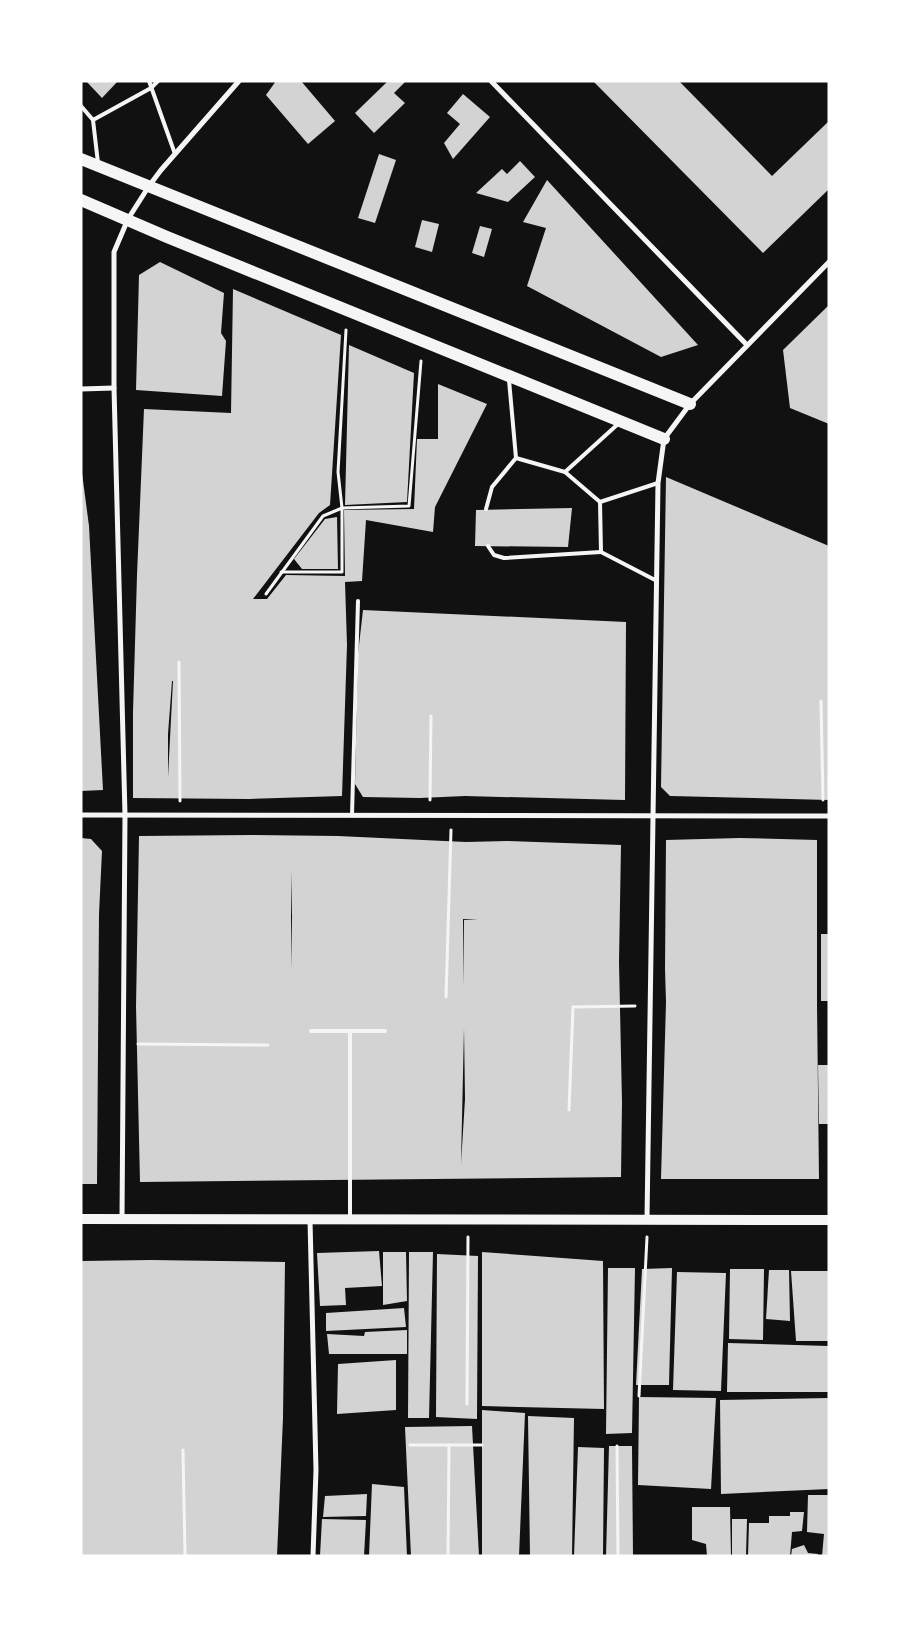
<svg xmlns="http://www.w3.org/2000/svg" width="910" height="1637" font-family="'Space Grotesk',sans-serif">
	<rect width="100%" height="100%" fill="#111"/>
	<!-- building -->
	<g fill="#d3d3d3" fill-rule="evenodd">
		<polygon points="86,81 118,81 102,98"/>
		<polygon points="276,81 301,81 335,121 308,144 266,95"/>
		<polygon points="388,81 406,81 394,93 405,103 374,133 355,113"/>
		<polygon points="593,81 679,81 772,176 829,121 829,189 763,253"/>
		<polygon points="463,94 490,117 453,159 444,143 460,124 447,113"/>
		<polygon points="379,154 396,160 375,223 358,218"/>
		<polygon points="520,161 535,177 508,202 476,193 502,169 507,174"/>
		<polygon points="547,180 698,345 661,357 527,286 546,228 523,222"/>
		<polygon points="422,220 439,224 432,252 415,247"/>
		<polygon points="480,226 492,229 484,257 472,253"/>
		<polygon points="160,262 224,293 221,333 226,341 222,396 136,390 139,275"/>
		<path d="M233,289L341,335L330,505L319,513L253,599H267L286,575L345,576L344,510L414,509L417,439H438V384L487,404L435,507L433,532L366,520L362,581L345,582L347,645L342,796L249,799L133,798V712L137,575L144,409L231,413ZM172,681H173L168,777V734Z"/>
		<polygon points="829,305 829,424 790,408 783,350"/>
		<polygon points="349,345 414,373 407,502 345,505"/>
		<polygon points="81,473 82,473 89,526 103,790 81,791"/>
		<polygon points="666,477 829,546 829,800 670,796 661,787"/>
		<polygon points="572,508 568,547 475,546 476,510"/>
		<polygon points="337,517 338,569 302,569 294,559 325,519"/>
		<polygon points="363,610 626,622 625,800 465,796 420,798 363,797 355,784 358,654"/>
		<path d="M251,835L338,836L466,842L507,841L621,845L619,962L622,1102L621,1177L140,1182L136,1006L139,836ZM292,871V969L291,917ZM463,919L478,920H464L463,987ZM464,1028L465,1099L461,1164Z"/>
		<polygon points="81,838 91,839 102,851 99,914 97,1184 81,1184"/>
		<polygon points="740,838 817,840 817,1005 819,1179 661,1179 666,1002 665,969 666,840"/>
		<rect x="821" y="934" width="8" height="67"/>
		<polygon points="818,1065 829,1065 829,1124 819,1124"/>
		<polygon points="379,1251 382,1286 345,1288 346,1305 320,1306 317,1253"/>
		<polygon points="383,1252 406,1252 407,1301 383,1305"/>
		<polygon points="409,1252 433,1252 429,1418 408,1418"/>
		<polygon points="482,1252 603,1261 604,1409 482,1406"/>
		<polygon points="437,1254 478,1256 477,1419 436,1417"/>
		<polygon points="151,1260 285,1262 283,1418 277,1556 81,1556 81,1261"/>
		<polygon points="608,1268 635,1268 632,1433 606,1434"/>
		<polygon points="672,1268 669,1385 636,1385 642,1269"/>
		<polygon points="730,1269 764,1269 763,1340 729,1339"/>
		<polygon points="769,1270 789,1270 790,1321 766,1319"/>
		<polygon points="791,1271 829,1271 829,1341 796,1341"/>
		<polygon points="677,1272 726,1273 721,1391 673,1390"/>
		<polygon points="404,1308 406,1327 326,1331 326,1313"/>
		<polygon points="407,1330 407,1354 329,1354 327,1334 364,1336 365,1332"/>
		<polygon points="728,1343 829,1346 829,1392 727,1392"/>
		<polygon points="396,1360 396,1410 337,1414 338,1364"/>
		<polygon points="639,1397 716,1398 711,1489 638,1485"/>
		<polygon points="829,1398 829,1489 721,1494 720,1400"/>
		<polygon points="482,1410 525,1413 519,1556 482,1556"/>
		<polygon points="528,1416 574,1418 572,1556 530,1556"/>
		<polygon points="472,1426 479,1556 411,1556 405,1427"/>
		<polygon points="609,1446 632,1446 633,1556 606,1556"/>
		<polygon points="578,1447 604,1448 603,1556 574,1556"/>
		<polygon points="372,1484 404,1487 407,1556 369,1556"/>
		<polygon points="367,1494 366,1516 323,1517 325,1496"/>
		<polygon points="808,1495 829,1495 829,1556 822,1556 824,1534 807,1532"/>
		<polygon points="692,1507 730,1507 731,1556 707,1556 706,1544 692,1540"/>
		<polygon points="790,1512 804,1512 802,1531 792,1532 790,1556 748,1556 749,1523 769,1523 769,1516 790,1516"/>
		<polygon points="322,1519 366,1520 364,1556 320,1556"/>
		<polygon points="732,1519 747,1519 746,1556 732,1556"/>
		<polygon points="804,1545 808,1553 818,1554 818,1556 791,1556 792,1549"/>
	</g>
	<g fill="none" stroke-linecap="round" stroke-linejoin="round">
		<!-- path -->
		<g stroke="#f5f5f5" stroke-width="3">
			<polyline points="281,572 342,572 342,508 338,472 346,330"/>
			<polyline points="266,594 323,516 342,508 409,506 421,361"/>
			<polyline points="179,662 180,801"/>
			<polyline points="821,701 823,800"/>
			<polyline points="430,800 431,716"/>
			<polyline points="446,997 451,830"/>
			<polyline points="138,1044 268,1045"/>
			<polyline points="569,1110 573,1007 635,1006"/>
			<polyline points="639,1396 647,1237"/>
			<polyline points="467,1404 468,1237"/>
			<polyline points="410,1445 482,1445"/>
			<polyline points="617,1446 618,1556"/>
			<polyline points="183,1450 185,1556"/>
			<polyline points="448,1556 449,1445"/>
		</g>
		<!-- service -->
		<g stroke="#f5f5f5" stroke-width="4">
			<polyline points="149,81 175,154"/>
			<polyline points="81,106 93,120 98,163"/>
			<polyline points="93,120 151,88 158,81"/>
			<polyline points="509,380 516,458 565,472 618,424"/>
			<polyline points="565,472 600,502"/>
			<polyline points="486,509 492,487 516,458"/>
			<polyline points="488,546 494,555 504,558 601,552"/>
			<polyline points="657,581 601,552 600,502 658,483"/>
			<polyline points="352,815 358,601"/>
			<polyline points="311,1031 385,1031"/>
			<polyline points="350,1219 350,1031"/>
		</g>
		<!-- minor -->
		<g stroke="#f5f5f5" stroke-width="5">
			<polyline points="491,81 747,345"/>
			<polyline points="81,389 114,388"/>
			<polyline points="81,815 829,816"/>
			<polyline points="122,1219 125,815 114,388 114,252 128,219 149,186 161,170 239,81"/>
			<polyline points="647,1219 658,483 664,439 690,404 829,262"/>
			<polyline points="310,1220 316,1470 313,1556"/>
		</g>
		<!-- secondary -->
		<polyline stroke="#f5f5f5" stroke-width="10" points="81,1219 829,1220"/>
		<!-- primary -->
		<g stroke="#f5f5f5" stroke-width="12">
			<polyline points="81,159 690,404"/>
			<polyline points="81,200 167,237 664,439"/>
		</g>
	</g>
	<!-- border -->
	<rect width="910" height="1637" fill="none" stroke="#ffffff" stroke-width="165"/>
</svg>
